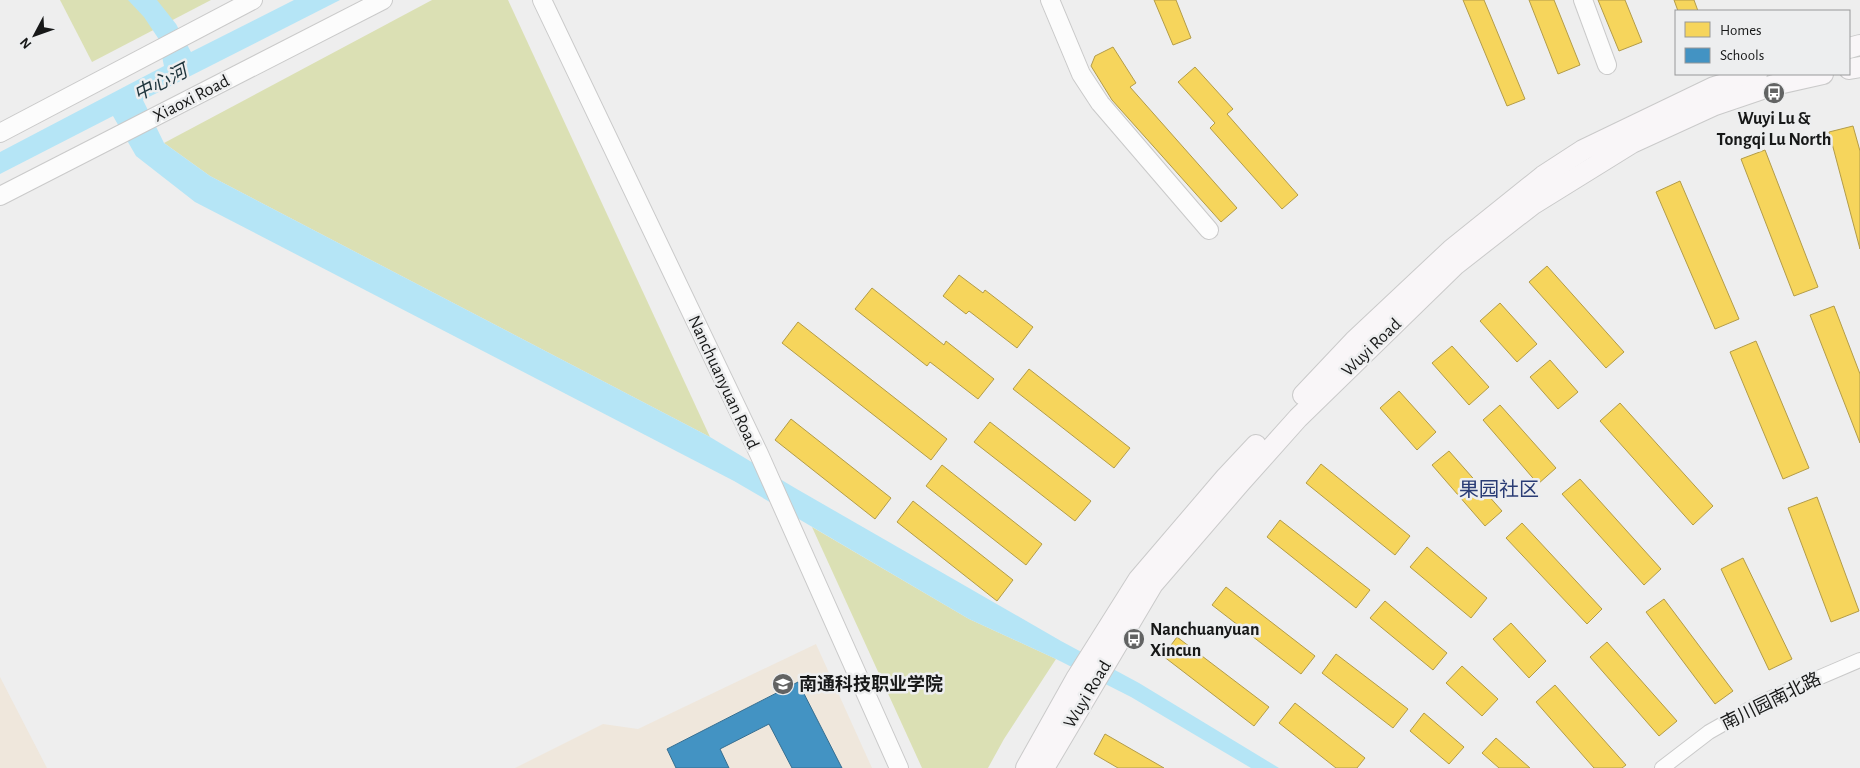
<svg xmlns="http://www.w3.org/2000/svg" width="1860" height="768" font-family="'Alegreya Sans','Noto Sans SC',sans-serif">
	<rect width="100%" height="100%" fill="#eee"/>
	<!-- education -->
	<g fill="#efe7dc">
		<polygon points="816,644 872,768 515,768 603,724 638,729"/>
		<polygon points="0,677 47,768 0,768"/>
	</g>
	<!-- green -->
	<g fill="#dbe0b4">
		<polygon points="60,0 211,0 92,62"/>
		<polygon points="432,0 508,0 710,437 210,176 164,143"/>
		<polygon points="812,527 969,619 1056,659 1004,739 988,768 922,768"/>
	</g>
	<!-- water -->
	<polygon fill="#b5e5f6" points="128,0 157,0 176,24 191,52 294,0 340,0 143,100 164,143 210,176 710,437 795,488 1061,641 1139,683 1279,768 1251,768 1131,697 1056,659 969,619 734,481 195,202 136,156 113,116 0,174 0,152 164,66 158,38 144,17"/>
	<!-- homes -->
	<g fill="#f6d55c" stroke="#b39c48">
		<polygon points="1154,0 1176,0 1191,38 1173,45"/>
		<polygon points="1463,0 1484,0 1525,99 1507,106"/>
		<polygon points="1529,0 1554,0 1580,65 1558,74"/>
		<polygon points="1598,0 1625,0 1642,42 1619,51"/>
		<polygon points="1674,0 1694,0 1698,11 1678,11"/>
		<polygon points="1113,47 1136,83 1130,87 1237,208 1221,222 1112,100 1091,66 1095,56"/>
		<polygon points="1195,67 1233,109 1227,114 1298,195 1282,209 1210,128 1215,123 1178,82"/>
		<polygon points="1853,126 1860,151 1860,249 1829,132"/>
		<polygon points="1765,150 1818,287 1794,296 1741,159"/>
		<polygon points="1680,181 1739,319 1715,329 1656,192"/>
		<polygon points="1547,266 1624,352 1606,368 1529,282"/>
		<polygon points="959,275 983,293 985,290 1033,327 1017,348 969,311 966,314 943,296"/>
		<polygon points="872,288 944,345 946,341 994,379 978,399 930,362 927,366 855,309"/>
		<polygon points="1500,303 1537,344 1517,362 1480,321"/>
		<polygon points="1834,306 1860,374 1860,443 1810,315"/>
		<polygon points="798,322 947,439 931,460 782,343"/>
		<polygon points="1756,341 1809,468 1783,479 1730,352"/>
		<polygon points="1452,346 1489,387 1469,405 1432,363"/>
		<polygon points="1550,360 1578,392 1558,409 1530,377"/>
		<polygon points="1029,369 1130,448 1114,468 1013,389"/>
		<polygon points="1399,391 1436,432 1417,450 1380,408"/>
		<polygon points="1620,403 1713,506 1693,525 1600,421"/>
		<polygon points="1500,405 1556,468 1538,484 1483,420"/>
		<polygon points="791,419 891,498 875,519 775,440"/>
		<polygon points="990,422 1091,501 1075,521 974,442"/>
		<polygon points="1449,451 1502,511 1485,526 1432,465"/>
		<polygon points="1321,464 1410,536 1395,555 1306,483"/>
		<polygon points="942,465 1042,544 1026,565 926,486"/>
		<polygon points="1580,479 1661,569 1644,585 1562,494"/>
		<polygon points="1817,497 1859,611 1831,622 1788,508"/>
		<polygon points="913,501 1013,580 997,601 897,522"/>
		<polygon points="1280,520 1370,590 1356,608 1267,537"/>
		<polygon points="1522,523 1602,609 1587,624 1506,538"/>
		<polygon points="1427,547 1487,598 1471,618 1410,567"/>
		<polygon points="1743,558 1792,659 1769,670 1721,569"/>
		<polygon points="1226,587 1315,656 1301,674 1212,605"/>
		<polygon points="1664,599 1733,691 1715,704 1646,612"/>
		<polygon points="1385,601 1447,653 1433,670 1370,618"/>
		<polygon points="1511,623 1546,661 1529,678 1493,639"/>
		<polygon points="1177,637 1269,707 1254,726 1163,656"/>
		<polygon points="1607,642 1677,721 1659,736 1590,657"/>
		<polygon points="1336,654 1408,709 1393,728 1322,673"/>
		<polygon points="1462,666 1498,699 1482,716 1446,683"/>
		<polygon points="1555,685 1626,765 1622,768 1594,768 1536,702"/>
		<polygon points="1295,703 1365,758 1357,768 1336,768 1279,723"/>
		<polygon points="1424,713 1464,747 1449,764 1410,731"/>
		<polygon points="1105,734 1164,768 1118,768 1094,754"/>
		<polygon points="1496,738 1530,768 1499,768 1482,753"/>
	</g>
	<!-- schools -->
	<polygon fill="#4393c3" stroke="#366e90" points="798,682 842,768 792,768 769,724 720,749 729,768 676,768 667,749"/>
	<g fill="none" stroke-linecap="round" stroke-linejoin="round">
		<!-- minor casing -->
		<g stroke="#cacaca" stroke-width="16">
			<polyline id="minor" points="1662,768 1709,732 1762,702 1860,660"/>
		</g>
		<!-- tertiary casing -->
		<g stroke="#cacaca" stroke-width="20">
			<g id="tertiary">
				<polyline points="542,0 759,454 899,768"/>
				<polyline points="1050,0 1081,74 1100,103 1209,230"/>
				<polyline points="1583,0 1607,65"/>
				<polyline points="0,133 253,0"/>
				<polyline points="0,196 383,0"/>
			</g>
		</g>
		<!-- secondary casing -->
		<g stroke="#cacaca" stroke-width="22">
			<g id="secondary">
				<polyline points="1849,48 1860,45"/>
				<polyline points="1849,69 1860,67"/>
				<polyline points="1303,395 1354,341 1452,249 1543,176 1583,150 1714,87 1757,74"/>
				<polyline points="1026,768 1077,677 1138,580 1226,477 1256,445"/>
				<polyline points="1044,768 1153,584 1240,483 1298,418 1455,265 1532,205 1632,143 1715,105 1774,85 1823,74"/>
			</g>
		</g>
		<!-- minor -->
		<use href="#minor" stroke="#fcfcfc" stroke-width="14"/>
		<!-- tertiary -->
		<use href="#tertiary" stroke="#fcfcfc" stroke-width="18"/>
		<!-- secondary -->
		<use href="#secondary" stroke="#f9f6f8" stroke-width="20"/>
	</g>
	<!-- icons -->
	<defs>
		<g id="bus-disc" transform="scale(1.125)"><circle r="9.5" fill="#626363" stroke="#edeeef"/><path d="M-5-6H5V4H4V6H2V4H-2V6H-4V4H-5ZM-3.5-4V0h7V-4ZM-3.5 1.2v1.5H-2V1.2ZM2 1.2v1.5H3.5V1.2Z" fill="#fff"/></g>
		<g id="university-disc" transform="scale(1.125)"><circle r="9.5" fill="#626363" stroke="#edeeef"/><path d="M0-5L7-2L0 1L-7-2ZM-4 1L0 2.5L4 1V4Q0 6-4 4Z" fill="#fff"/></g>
	</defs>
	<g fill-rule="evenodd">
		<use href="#bus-disc" x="1774" y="93"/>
		<use href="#bus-disc" x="1134" y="639"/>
		<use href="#university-disc" x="783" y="684"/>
	</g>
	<g text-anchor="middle" stroke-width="5" stroke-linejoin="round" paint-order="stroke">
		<!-- street labels -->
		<g font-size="18" fill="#171818" stroke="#edeeef">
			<text transform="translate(191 98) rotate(-27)" y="6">Xiaoxi Road</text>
			<text transform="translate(1371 347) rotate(-44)" y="6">Wuyi Road</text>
			<text transform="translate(724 382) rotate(65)" y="6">Nanchuanyuan Road</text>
			<text transform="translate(1087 694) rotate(-59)" y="6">Wuyi Road</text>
			<text transform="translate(1771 701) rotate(-26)" y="6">南川园南北路</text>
		</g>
		<!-- poi labels -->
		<g font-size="18" font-weight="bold" fill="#171818" stroke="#edeeef" text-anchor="start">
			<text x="1774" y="124" text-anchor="middle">Wuyi Lu &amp;<tspan x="1774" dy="21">Tongqi Lu North</tspan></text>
			<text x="1150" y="635">Nanchuanyuan<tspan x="1150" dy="21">Xincun</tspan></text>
			<text x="799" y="690">南通科技职业学院</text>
		</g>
		<!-- water labels -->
		<g font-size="19" font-style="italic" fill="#1d333b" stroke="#edeeef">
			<text transform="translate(160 82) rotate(-27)" y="7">中心河</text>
		</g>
		<!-- quarter labels -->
		<g font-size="20" fill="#2a3c75" stroke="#edeeef">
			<text x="1499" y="496">果园社区</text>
		</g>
	</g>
	<!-- legend -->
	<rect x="1675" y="10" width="175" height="65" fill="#edeeef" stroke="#979899"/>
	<rect x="1685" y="22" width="25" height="15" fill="#f6d55c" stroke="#979899"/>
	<text x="1720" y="35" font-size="15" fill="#171818">Homes</text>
	<rect x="1685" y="48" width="25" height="15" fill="#4393c3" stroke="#979899"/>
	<text x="1720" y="60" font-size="15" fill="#171818">Schools</text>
	<!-- north arrow -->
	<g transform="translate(35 35) rotate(229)" stroke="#edeeef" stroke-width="4" paint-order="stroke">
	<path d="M0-4L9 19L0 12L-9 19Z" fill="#171818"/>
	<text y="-8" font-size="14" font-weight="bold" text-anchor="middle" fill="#171818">N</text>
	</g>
</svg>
